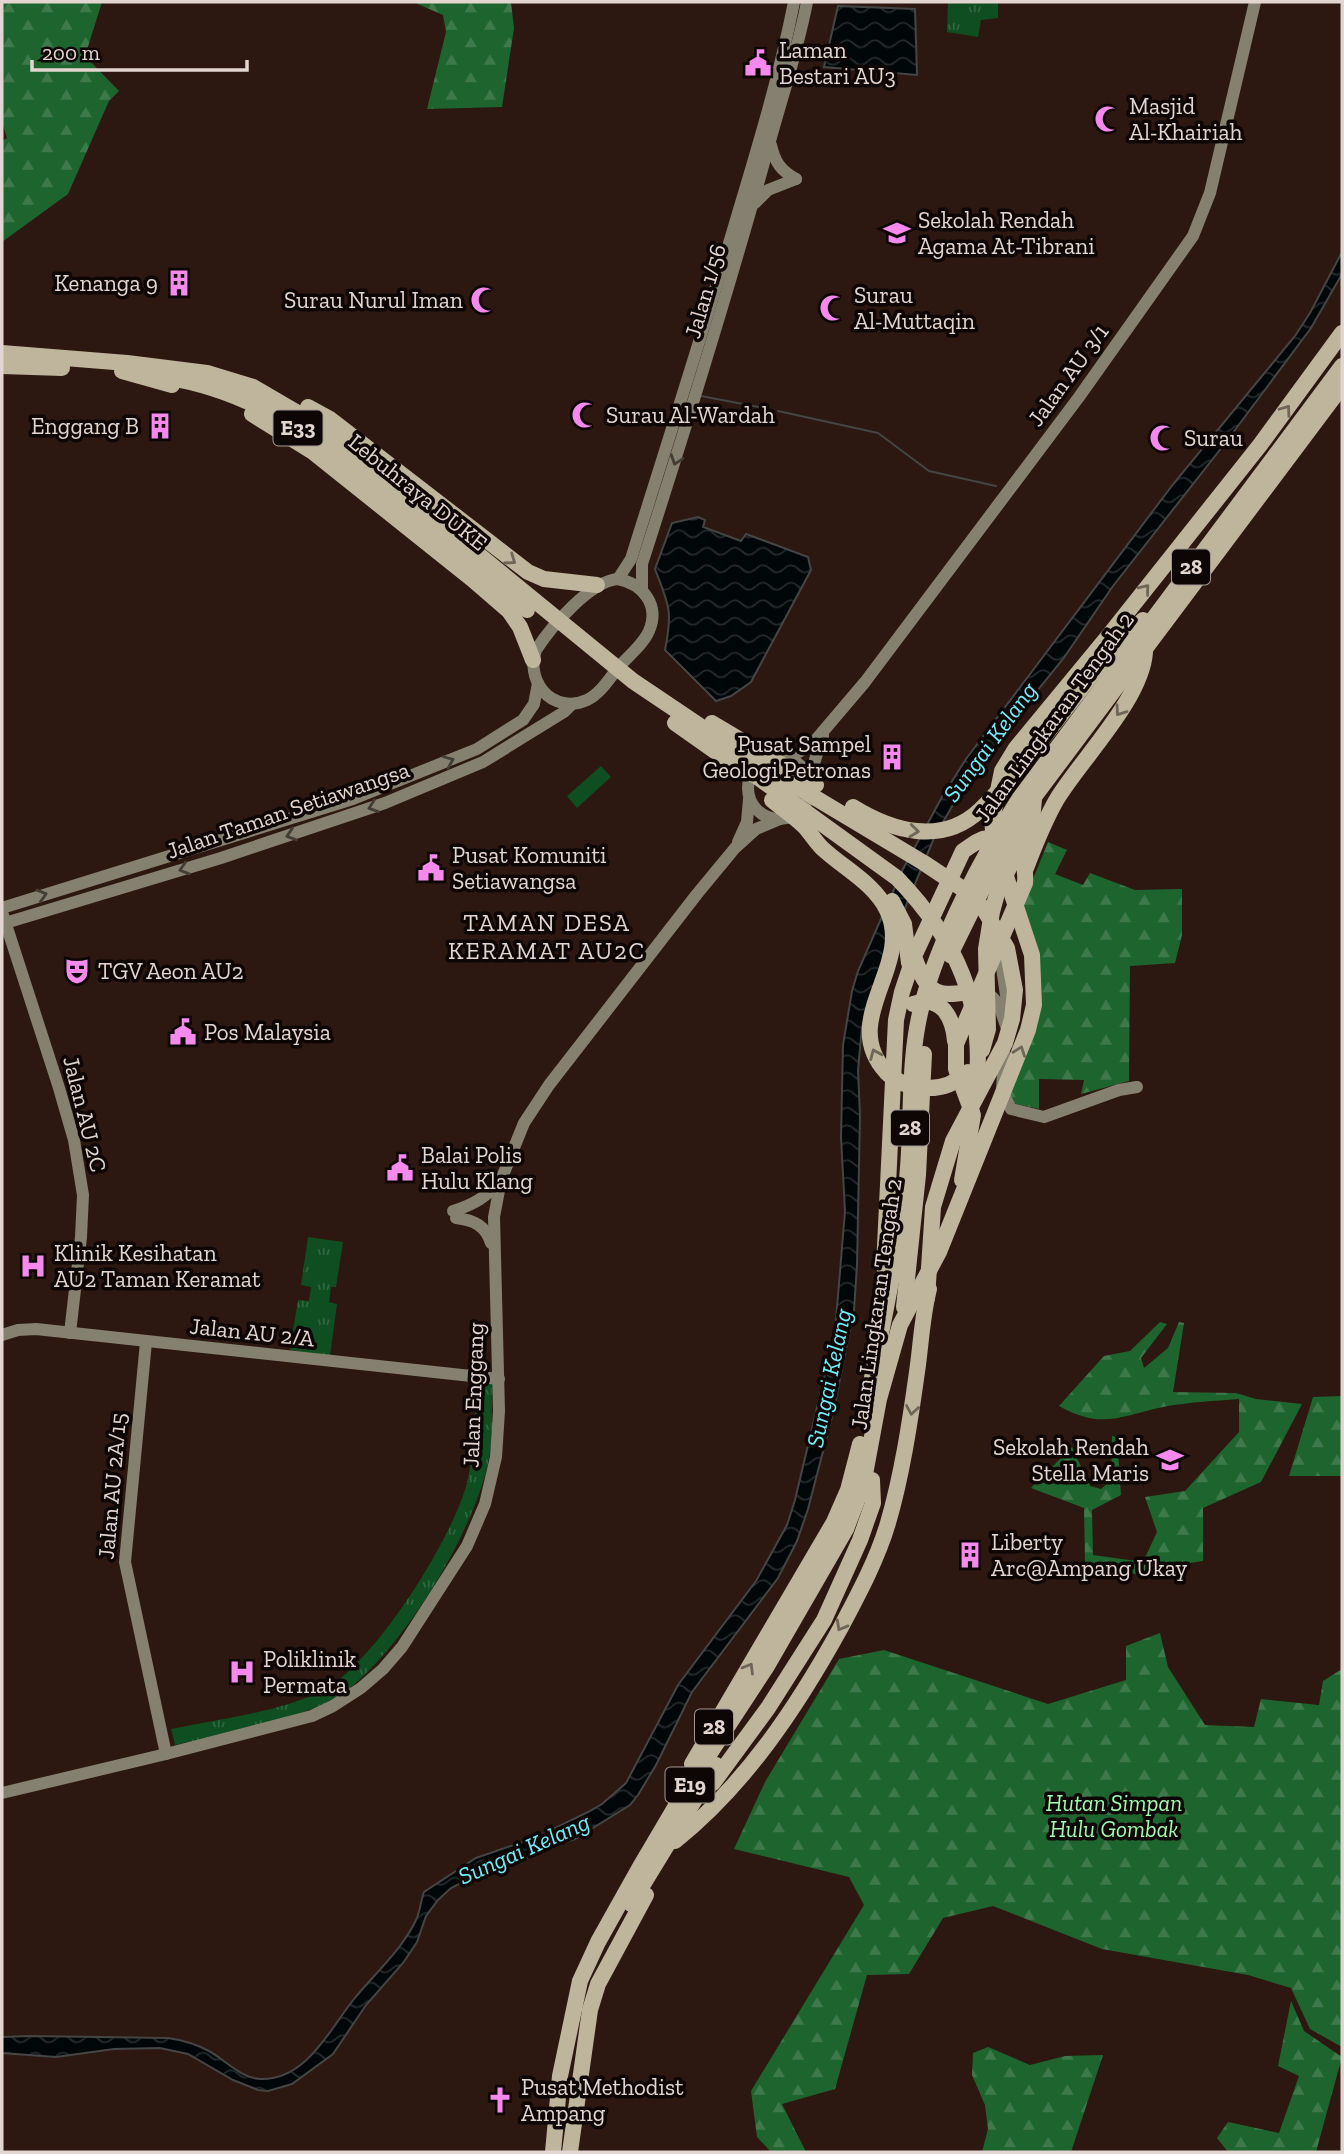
<svg xmlns="http://www.w3.org/2000/svg" width="1344" height="2154" font-family="'Zilla Slab',serif">
	<defs>
		<pattern id="forest-firs" width="22" height="20" patternUnits="userSpaceOnUse" patternTransform="scale(1.75)"><rect width="22" height="20" fill="#1d642e"/><path d="M5 1l3.5 6h-7zM16 11l3.5 6h-7z" fill="#3e794b"/></pattern>
		<pattern id="park-tufts" width="24" height="20" patternUnits="userSpaceOnUse" patternTransform="scale(1.75)"><rect width="24" height="20" fill="#0e4e20"/><path d="M3 7l-1-3M5 7V3M7 7l1-3M15 17l-1-3M17 17v-4M19 17l1-3" fill="none" stroke="#31673f"/></pattern>
		<pattern id="water-waves" width="16" height="10" patternUnits="userSpaceOnUse" patternTransform="scale(1.75)"><rect width="16" height="10" fill="#000708"/><path d="M0 5q4-4 8 0t8 0" fill="none" stroke="#252a2b"/></pattern>
	</defs>
	<rect width="100%" height="100%" fill="#2c1810"/>
	<!-- forest -->
	<g fill="url(#forest-firs)">
		<polygon points="2,2 102,2 85,56 119,91 109,101 68,194 2,242 2,141 7,138 2,122"/>
		<polygon points="413,2 511,2 514,28 502,107 427,109 446,32 443,15"/>
		<polygon points="1048,842 1067,850 1055,874 1083,885 1090,873 1135,890 1182,889 1182,935 1175,963 1130,966 1129,1081 1081,1094 1084,1080 1039,1079 1039,1109 1012,1103 1009,1090 1038,996 1022,906"/>
		<path d="M1160,1322L1167,1324L1141,1358L1144,1368L1168,1348L1179,1322L1184,1323L1173,1392L1236,1393L1256,1399L1302,1404L1261,1482L1203,1508V1561L1183,1564L1181,1576L1094,1572L1085,1564L1084,1508L1031,1488L1072,1447L1090,1486L1101,1489L1111,1480L1112,1436L1117,1437L1121,1495L1092,1510L1093,1555L1143,1562L1157,1532L1145,1497L1185,1491L1239,1432V1399C1214,1401 1188,1402 1163,1407C1120,1416 1102,1430 1059,1406L1104,1356L1130,1351Z"/>
		<polygon points="1342,1396 1342,1476 1289,1476 1313,1397"/>
		<polygon points="1160,1633 1168,1667 1205,1725 1254,1727 1261,1699 1319,1705 1323,1681 1342,1669 1342,2047 1310,2029 1291,1988 1248,1975 1102,1949 993,1906 943,1918 909,1974 867,1975 835,2089 782,2104 806,2152 771,2152 757,2137 751,2091 864,1905 849,1877 734,1849 765,1782 839,1659 884,1650 1048,1704 1126,1680 1126,1646"/>
		<polygon points="1291,2001 1304,2031 1342,2057 1316,2152 1228,2152 1217,2138 1228,2122 1279,2133 1299,2076 1278,2066"/>
		<polygon points="988,2047 1030,2065 1065,2056 1103,2055 1071,2152 982,2152 988,2129 985,2105 972,2075 973,2053"/>
	</g>
	<!-- park -->
	<g fill="url(#park-tufts)">
		<polygon points="948,2 998,2 998,18 981,20 978,37 947,32"/>
		<polygon points="308,1237 343,1242 336,1287 331,1287 329,1302 337,1304 330,1356 290,1350 298,1300 309,1301 311,1287 301,1285"/>
		<path d="M477,1383H492C491,1409 494,1438 488,1463C472,1537 398,1658 334,1700C327,1705 317,1707 309,1710C266,1727 220,1735 175,1745L171,1729C220,1719 274,1713 320,1692C372,1668 453,1538 467,1483C475,1450 475,1417 477,1383Z"/>
	</g>
	<!-- pitch -->
	<polygon fill="#0e4e20" points="601,766 611,777 577,808 567,796"/>
	<!-- water -->
	<g fill="url(#water-waves)" stroke="#444544" stroke-width="2">
		<polygon points="838,6 915,9 917,75 824,67"/>
		<path d="M1342,252V274L1311,328L1226,442L1113,586L1063,659L1003,733L959,794L934,838L876,978L862,1027L858,1070L860,1116L857,1265L854,1310L833,1413L808,1509L797,1541L778,1578L692,1692L656,1765L638,1795L630,1805L575,1839L553,1846L530,1857L490,1868L451,1888L438,1900L426,1916L417,1942L403,1963L366,2005L333,2054L292,2084L268,2091L258,2090L233,2080L188,2054L160,2048L114,2049L56,2057L2,2053V2037L30,2036L168,2038C182,2040 196,2044 209,2051C225,2060 241,2078 260,2079C306,2081 330,2029 354,1999C375,1973 403,1949 417,1918C420,1910 421,1900 424,1892L476,1858L537,1837L588,1812L602,1804L626,1783L678,1685L756,1581L787,1525L795,1500L835,1332L845,1211L841,1137L843,1045L852,991L858,971L903,869L942,797L966,759L1174,483L1295,336L1310,313Z"/>
		<path d="M698,517L705,520L703,527L741,541L746,534L808,557L811,570L751,682L731,696L716,701L665,650C673,610 669,606 655,569L672,523Z"/>
	</g>
	<g fill="none" stroke-linecap="round" stroke-linejoin="round">
		<!-- stream -->
		<g stroke="#444544" stroke-width="2">
			<polyline points="701,396 769,409"/>
			<polyline points="778,411 878,433 929,471 996,486"/>
		</g>
		<!-- secondary -->
		<g stroke="#868070" stroke-width="12">
			<path d="M771,145C775,162 780,170 796,179"/>
			<polyline points="755,203 768,190 796,179"/>
			<path d="M618,579L631,559C667,444 704,329 738,213C759,143 780,73 794,2"/>
			<path d="M618,579C643,584 660,605 649,631C643,645 627,657 617,669C609,679 600,694 587,700C572,707 554,704 543,691C533,678 531,665 536,650C551,627 590,581 618,579Z"/>
			<path d="M642,590V564C687,424 731,283 770,141C783,94 798,49 807,2"/>
			<polyline points="781,756 799,752 814,742 865,682 1079,397 1193,236 1210,193 1255,2"/>
			<circle cx="779" cy="788" r="31"/>
			<polyline points="811,782 815,760 823,736"/>
			<polyline points="738,842 747,822 749,799"/>
			<polyline points="2,908 353,799 477,749 523,720 534,704 538,683"/>
			<polyline points="3,915 59,1088 74,1140 83,1195 81,1237 70,1333"/>
			<polyline points="2,924 221,858 385,803 483,762 564,712 572,704"/>
			<polyline points="996,948 1002,968 1008,1009"/>
			<path d="M981,991C1002,998 1000,1013 1008,1031"/>
			<polyline points="1004,1051 1002,1091 1011,1109 1044,1117 1119,1090 1137,1087"/>
			<path d="M453,1211C473,1205 486,1197 500,1182"/>
			<path d="M456,1218C474,1220 486,1226 491,1243"/>
			<polyline points="2,1335 18,1330 36,1329 499,1379"/>
			<polyline points="146,1342 125,1562 166,1754"/>
			<polyline points="2,1793 166,1754 312,1716 333,1706 361,1688 383,1669 402,1647 467,1546 485,1504 496,1457 499,1411 494,1217 501,1180 524,1123 549,1085 697,894 735,848 756,829 780,819"/>
		</g>
		<!-- highway -->
		<g stroke="#beb59c" stroke-width="16">
			<polyline points="2,353 127,363 207,373 253,387 325,429 633,681 734,749 924,863 966,891 983,908 1007,948 1015,990 1012,1019 1005,1043 953,1141 933,1207 927,1298"/>
			<polyline points="2,366 62,368"/>
			<polyline points="122,371 172,385"/>
			<path d="M165,377C261,392 321,443 395,502C439,538 483,573 527,610"/>
			<polyline points="308,407 330,419 528,572 544,579 597,585"/>
			<polyline points="252,414 313,452 472,579 509,611 520,627 533,660"/>
			<path d="M675,723L719,754L756,776L897,878C956,939 986,1004 976,1090"/>
			<polyline points="712,723 816,785"/>
			<polyline points="1023,764 1112,649 1143,620"/>
			<path d="M772,800C783,809 795,817 805,827C811,834 816,842 822,848C843,868 874,883 887,910C914,966 838,1019 886,1072C896,1082 910,1087 925,1088C941,1089 956,1083 968,1072"/>
			<path d="M853,807C892,831 942,846 980,810C997,794 1012,774 1029,757"/>
			<path d="M1026,868C1035,845 1044,821 1057,799C1082,758 1142,699 1145,652"/>
			<polyline points="892,901 904,924 909,963"/>
			<polyline points="950,955 1009,835 1034,797 1342,386"/>
			<path d="M913,1004C942,994 953,1018 955,1041"/>
			<polyline points="982,1050 988,1029 986,949 992,912 998,890 1032,822 1034,799"/>
			<path d="M972,1112L956,1069V1044L1025,883C1027,860 1015,836 988,838C978,839 971,846 963,851L914,956C927,995 938,999 977,990"/>
			<polyline points="962,1180 973,1115"/>
			<polyline points="884,1267 896,1020 902,992 914,956"/>
			<polyline points="904,1307 918,1175 924,1054"/>
			<path d="M866,1408C881,1332 898,1256 907,1179C913,1121 907,1062 922,1005C939,939 982,857 1019,799L1342,366"/>
			<polyline points="692,1764 834,1522 848,1490 860,1444"/>
			<polyline points="713,1783 768,1708 824,1620 860,1540 873,1503 872,1480"/>
			<path d="M675,1841C745,1785 797,1707 840,1629C858,1595 877,1560 888,1523C902,1475 910,1422 917,1372C921,1345 922,1316 929,1289"/>
			<polyline points="631,1904 716,1765"/>
			<polyline points="553,2152 560,2076 580,1981 598,1942 640,1867 680,1799 767,1666 846,1529 863,1485 879,1399 900,1325 939,1252 1028,1030 1034,1005 1032,955 994,840 992,820 1002,771 1016,748 1110,634 1260,445 1342,333"/>
			<polyline points="570,2152 590,2010 598,1984 646,1895"/>
		</g>
	</g>
	<!-- one-way arrows -->
	<defs><path id="oneway-chevron" d="M-2-3.5L2.5 0L-2 3.5" fill="none" stroke-width="1.6" stroke-linecap="round" stroke-linejoin="round" transform="scale(1.75)"/></defs>
	<g stroke="#6f6658">
		<use href="#oneway-chevron" transform="translate(1286 410) rotate(-54)"/>
		<use href="#oneway-chevron" transform="translate(511 560) rotate(35)"/>
		<use href="#oneway-chevron" transform="translate(1145 589) rotate(-51)"/>
		<use href="#oneway-chevron" transform="translate(1120 711) rotate(125)"/>
		<use href="#oneway-chevron" transform="translate(914 831) rotate(6)"/>
		<use href="#oneway-chevron" transform="translate(1020 1051) rotate(-70)"/>
		<use href="#oneway-chevron" transform="translate(875 1054) rotate(-113)"/>
		<use href="#oneway-chevron" transform="translate(912 1410) rotate(99)"/>
		<use href="#oneway-chevron" transform="translate(841 1626) rotate(119)"/>
		<use href="#oneway-chevron" transform="translate(749 1668) rotate(-59)"/>
	</g>
	<g stroke="#443d35">
		<use href="#oneway-chevron" transform="translate(676 460) rotate(108)"/>
		<use href="#oneway-chevron" transform="translate(449 761) rotate(-23)"/>
		<use href="#oneway-chevron" transform="translate(373 807) rotate(161)"/>
		<use href="#oneway-chevron" transform="translate(291 835) rotate(162)"/>
		<use href="#oneway-chevron" transform="translate(184 869) rotate(163)"/>
		<use href="#oneway-chevron" transform="translate(42 895) rotate(-17)"/>
	</g>
	<!-- icons -->
	<defs>
		<g id="civic-bare" transform="scale(2.1)"><path d="M-.6-6.5H3V-4.5H.6V-3L4-1V1h2V6H-6V1h2V-1L-.6-3ZM-1.2 2.5V6h2.4V2.5Z" fill="#f689ee" stroke="#0e0604" stroke-width="2.5" paint-order="stroke"/></g>
		<g id="mosque-bare" transform="scale(2.1)"><path d="M3.5-4.9A6 6 0 1 0 3.5 4.9A5 5 0 1 1 3.5-4.9Z" fill="#f689ee" stroke="#0e0604" stroke-width="2.5" paint-order="stroke"/></g>
		<g id="school-bare" transform="scale(2.1)"><path d="M0-5L7-2L0 1L-7-2ZM-4 1L0 2.5L4 1V4Q0 6-4 4Z" fill="#f689ee" stroke="#0e0604" stroke-width="2.5" paint-order="stroke"/></g>
		<g id="building-bare" transform="scale(2.1)"><path d="M-4-6H4V6H1V3H-1V6H-4ZM-2.5-4.3h1.7v1.8h-1.7ZM.8-4.3h1.7v1.8H.8ZM-2.5-1h1.7V.8h-1.7ZM.8-1h1.7V.8H.8Z" fill="#f689ee" stroke="#0e0604" stroke-width="2.5" paint-order="stroke"/></g>
		<g id="theatre-bare" transform="scale(2.1)"><path d="M-5-5.5Q0-4 5-5.5V0Q5 5 0 6Q-5 5-5 0ZM-3.3-2.5H-1v1.5H-3.3ZM1-2.5H3.3v1.5H1ZM-2.8 1Q0 5.5 2.8 1Z" fill="#f689ee" stroke="#0e0604" stroke-width="2.5" paint-order="stroke"/></g>
		<g id="hospital-bare" transform="scale(2.1)"><path d="M-5-5h3v3.5h4V-5h3V5h-3V1.5h-4V5h-3Z" fill="#f689ee" stroke="#0e0604" stroke-width="2.5" paint-order="stroke"/></g>
		<g id="church-bare" transform="scale(2.1)"><path d="M-1.2-6h2.4v3.5h3.3v2.4h-3.3V6h-2.4V-.1h-3.3v-2.4h3.3Z" fill="#f689ee" stroke="#0e0604" stroke-width="2.5" paint-order="stroke"/></g>
	</defs>
	<g fill-rule="evenodd">
		<use href="#civic-bare" x="758" y="63"/>
		<use href="#mosque-bare" x="1108" y="119"/>
		<use href="#school-bare" x="897" y="233"/>
		<use href="#building-bare" x="179" y="283"/>
		<use href="#mosque-bare" x="484" y="300"/>
		<use href="#mosque-bare" x="833" y="308"/>
		<use href="#mosque-bare" x="585" y="415"/>
		<use href="#building-bare" x="160" y="426"/>
		<use href="#mosque-bare" x="1163" y="438"/>
		<use href="#building-bare" x="892" y="757"/>
		<use href="#civic-bare" x="431" y="868"/>
		<use href="#theatre-bare" x="77" y="971"/>
		<use href="#civic-bare" x="183" y="1032"/>
		<use href="#civic-bare" x="400" y="1168"/>
		<use href="#hospital-bare" x="33" y="1266"/>
		<use href="#school-bare" x="1170" y="1460"/>
		<use href="#building-bare" x="970" y="1555"/>
		<use href="#hospital-bare" x="242" y="1672"/>
		<use href="#church-bare" x="500" y="2100"/>
	</g>
	<g text-anchor="middle" stroke-width="7" stroke-linejoin="round" paint-order="stroke">
		<!-- shield labels -->
		<g fill="#0e0604" stroke="#a39792" stroke-width="2">
			<rect x="273.5" y="410.5" width="49" height="35" rx="5"/>
			<rect x="1172" y="549.5" width="38" height="35" rx="5"/>
			<rect x="891" y="1110.5" width="38" height="35" rx="5"/>
			<rect x="695" y="1709.5" width="38" height="35" rx="5"/>
			<rect x="665.5" y="1767.5" width="49" height="35" rx="5"/>
		</g>
		<g font-size="21" font-weight="bold" fill="#e3d5cf">
			<text x="298" y="435">E33</text>
			<text x="1191" y="574">28</text>
			<text x="910" y="1135">28</text>
			<text x="714" y="1734">28</text>
			<text x="690" y="1792">E19</text>
		</g>
		<!-- poi labels -->
		<g font-size="23" fill="#e3d5cf" stroke="#0e0604" text-anchor="start">
			<text x="779" y="58">Laman<tspan x="779" dy="26">Bestari AU3</tspan></text>
			<text x="1129" y="114">Masjid<tspan x="1129" dy="26">Al-Khairiah</tspan></text>
			<text x="918" y="228">Sekolah Rendah<tspan x="918" dy="26">Agama At-Tibrani</tspan></text>
			<text x="158" y="291" text-anchor="end">Kenanga 9</text>
			<text x="854" y="303">Surau<tspan x="854" dy="26">Al-Muttaqin</tspan></text>
			<text x="463" y="308" text-anchor="end">Surau Nurul Iman</text>
			<text x="606" y="423">Surau Al-Wardah</text>
			<text x="139" y="434" text-anchor="end">Enggang B</text>
			<text x="1184" y="446">Surau</text>
			<text x="871" y="752" text-anchor="end">Pusat Sampel<tspan x="871" dy="26">Geologi Petronas</tspan></text>
			<text x="452" y="863">Pusat Komuniti<tspan x="452" dy="26">Setiawangsa</tspan></text>
			<text x="98" y="979">TGV Aeon AU2</text>
			<text x="204" y="1040">Pos Malaysia</text>
			<text x="421" y="1163">Balai Polis<tspan x="421" dy="26">Hulu Klang</tspan></text>
			<text x="54" y="1261">Klinik Kesihatan<tspan x="54" dy="26">AU2 Taman Keramat</tspan></text>
			<text x="1149" y="1455" text-anchor="end">Sekolah Rendah<tspan x="1149" dy="26">Stella Maris</tspan></text>
			<text x="991" y="1550">Liberty<tspan x="991" dy="26">Arc@Ampang Ukay</tspan></text>
			<text x="263" y="1667">Poliklinik<tspan x="263" dy="26">Permata</tspan></text>
			<text x="521" y="2095">Pusat Methodist<tspan x="521" dy="26">Ampang</tspan></text>
		</g>
		<!-- street labels -->
		<g font-size="23" fill="#e3d5cf" stroke="#0e0604">
			<text transform="translate(705 291) rotate(-74)" y="8">Jalan 1/56</text>
			<text transform="translate(1068 375) rotate(-54)" y="8">Jalan AU 3/1</text>
			<text transform="translate(418 492) rotate(39)" y="8">Lebuhraya DUKE</text>
			<text transform="translate(1054 717) rotate(-54)" y="8">Jalan Lingkaran Tengah 2</text>
			<text transform="translate(288 810) rotate(-19)" y="8">Jalan Taman Setiawangsa</text>
			<text transform="translate(85 1114) rotate(76)" y="8">Jalan AU 2C</text>
			<text transform="translate(876 1304) rotate(-82)" y="8">Jalan Lingkaran Tengah 2</text>
			<text transform="translate(252 1332) rotate(6)" y="8">Jalan AU 2/A</text>
			<text transform="translate(473 1395) rotate(-88)" y="8">Jalan Enggang</text>
			<text transform="translate(112 1486) rotate(-85)" y="8">Jalan AU 2A/15</text>
		</g>
		<!-- park labels -->
		<g font-size="23" font-style="italic" fill="#9ffcad" stroke="#0e0604">
			<text x="1114" y="1811">Hutan Simpan<tspan x="1114" dy="26">Hulu Gombak</tspan></text>
		</g>
		<!-- water labels -->
		<g font-size="24" font-style="italic" fill="#72eefb" stroke="#0e0604">
			<text transform="translate(990 742) rotate(-54)" y="8">Sungai Kelang</text>
			<text transform="translate(829 1378) rotate(-78)" y="8">Sungai Kelang</text>
			<text transform="translate(524 1849) rotate(-24)" y="8">Sungai Kelang</text>
		</g>
		<!-- neighbourhood labels -->
		<g font-size="24" letter-spacing="2" fill="#e3d5cf" stroke="#0e0604">
			<text x="547" y="931">TAMAN DESA<tspan x="547" dy="28">KERAMAT AU2C</tspan></text>
		</g>
	</g>
	<!-- border -->
	<rect width="1344" height="2154" fill="none" stroke="#e3d5cf" stroke-width="7"/>
	<!-- scale -->
	<path d="M32 60v10h215v-10" fill="none" stroke="#e3d5cf" stroke-width="3.5"/>
	<text x="42" y="60" font-size="21" fill="#e3d5cf" stroke="#0e0604" stroke-width="5" paint-order="stroke">200 m</text>
</svg>
